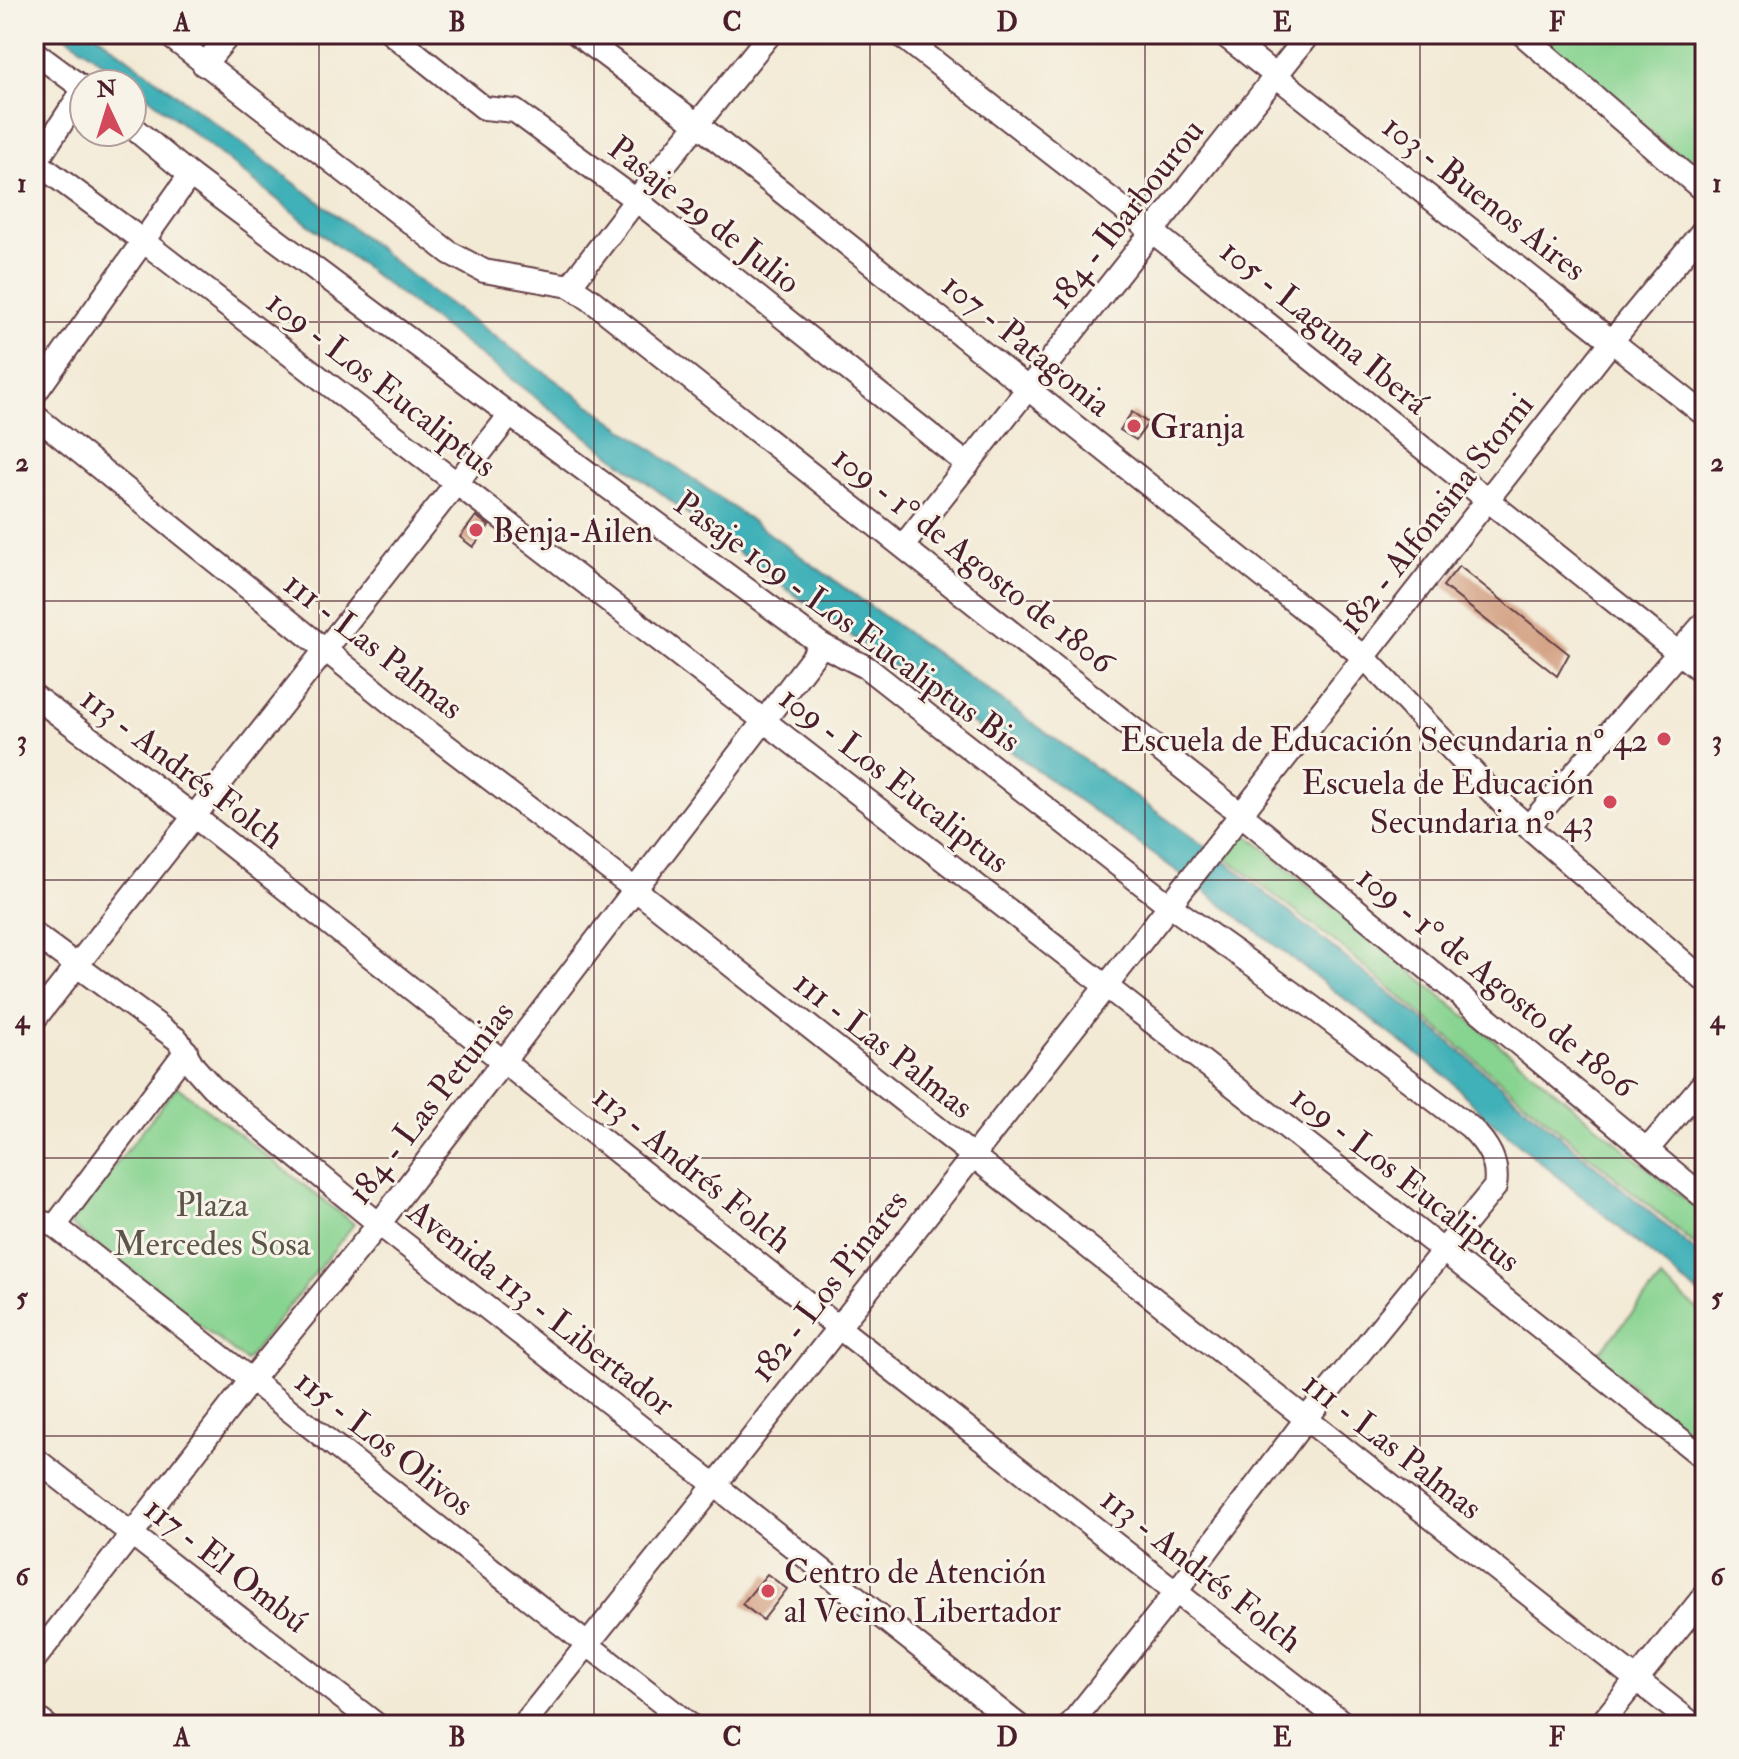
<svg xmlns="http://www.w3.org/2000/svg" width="1739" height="1759" font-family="'IM FELL Double Pica',serif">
	<rect width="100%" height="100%" fill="#f7f3e8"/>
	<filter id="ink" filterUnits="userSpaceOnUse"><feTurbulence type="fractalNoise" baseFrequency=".0125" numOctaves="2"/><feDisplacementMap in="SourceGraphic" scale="16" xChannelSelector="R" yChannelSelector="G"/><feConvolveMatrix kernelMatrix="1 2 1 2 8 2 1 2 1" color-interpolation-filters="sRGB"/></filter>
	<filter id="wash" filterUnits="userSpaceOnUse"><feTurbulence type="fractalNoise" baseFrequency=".006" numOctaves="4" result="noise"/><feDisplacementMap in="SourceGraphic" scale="32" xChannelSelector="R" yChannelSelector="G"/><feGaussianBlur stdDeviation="1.8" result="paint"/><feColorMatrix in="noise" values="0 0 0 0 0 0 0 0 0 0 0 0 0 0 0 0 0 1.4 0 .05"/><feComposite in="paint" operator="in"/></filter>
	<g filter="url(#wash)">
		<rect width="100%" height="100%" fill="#f3ead5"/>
		<!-- green -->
		<g fill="#87d390" stroke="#68795e" stroke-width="2">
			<polygon points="1536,34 1695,34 1705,43 1705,178"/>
			<polygon points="1238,836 1249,836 1705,1216 1705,1253 1341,947 1224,856"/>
			<polygon points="177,1086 354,1224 246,1361 70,1224"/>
			<polygon points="1661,1279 1705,1316 1705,1447 1596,1356"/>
		</g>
		<!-- water -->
		<polygon fill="#41b1b8" stroke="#466872" stroke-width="2" points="63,34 96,34 321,203 427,288 1225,861 1422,1019 1705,1259 1705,1299 1484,1115 1448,1078 1203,890 788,590 308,224 132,84"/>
		<g id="blocks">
			<!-- building -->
			<g fill="#d19b7d">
				<polygon points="1132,412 1148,423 1136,440 1120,430"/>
				<polygon points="476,516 489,526 473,547 460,537"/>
				<polygon points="1459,566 1569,654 1557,676 1443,586"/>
				<polygon points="767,1574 787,1589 763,1620 742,1604"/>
			</g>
		</g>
	</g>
	<g filter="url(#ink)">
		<use href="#blocks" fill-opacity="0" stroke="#633d44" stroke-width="2"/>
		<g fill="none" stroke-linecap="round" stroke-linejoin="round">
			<!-- minor casing -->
			<g stroke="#633d44" stroke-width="26">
				<g id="minor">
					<polyline points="167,34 450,253 484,271 570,286 591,300 1242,815 1705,1198"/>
					<polyline points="392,34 484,108 515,111 636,200 968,465"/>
					<polyline points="577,34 697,124 1365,658 1509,810 1705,981"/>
					<polyline points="899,34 1153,232 1705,674"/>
					<polyline points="1223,34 1705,415"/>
					<polyline points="1522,34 1705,192"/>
					<polyline points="34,52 84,89"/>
					<polyline points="204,65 230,34"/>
					<path d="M132,127L190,175L510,415L822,645L866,667L1169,905L1312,1007L1470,1127C1488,1145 1499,1162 1495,1187L1306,1419L1176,1592L1070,1725"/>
					<path d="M36,162L143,241C665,645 1190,1046 1705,1459"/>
					<polyline points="34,165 84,89"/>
					<polyline points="570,286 636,200 770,34"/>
					<polyline points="34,395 190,175"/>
					<polyline points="34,415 401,711 636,890 1694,1725"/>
					<polyline points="903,546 1309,34"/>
					<polyline points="34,696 195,817 838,1327 1346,1725"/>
					<polyline points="1528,827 1705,622"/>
					<polyline points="34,934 178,1040 194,1067 212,1087 379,1224 715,1485 1018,1725"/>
					<polyline points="34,1020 510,415"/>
					<polyline points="1648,1149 1705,1081"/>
					<polyline points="34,1220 55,1226 690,1725"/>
					<polyline points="55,1226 186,1051"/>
					<polyline points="34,1458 377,1725"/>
					<polyline points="34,1660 251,1380 379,1224 822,645"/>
					<polyline points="34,1716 46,1725"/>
					<polyline points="523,1725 715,1485 1612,341 1705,228"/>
					<polyline points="1600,1725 1705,1595"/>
				</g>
			</g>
			<!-- minor -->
			<use href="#minor" stroke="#fff" stroke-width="22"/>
		</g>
	</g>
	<!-- grid -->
	<path fill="none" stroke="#4a1f2b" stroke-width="2" stroke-opacity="0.55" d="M319,34V1725M594,34V1725M870,34V1725M1145,34V1725M1420,34V1725M34,322H1705M34,601H1705M34,880H1705M34,1158H1705M34,1436H1705"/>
	<!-- markers -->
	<g fill="#d1495b" stroke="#f7f3e8" stroke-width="3">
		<circle cx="1134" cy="426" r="8"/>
		<circle cx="476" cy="530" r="8"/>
		<circle cx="1664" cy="739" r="8"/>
		<circle cx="1610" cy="802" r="8"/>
		<circle cx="768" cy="1591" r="8"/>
	</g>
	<g text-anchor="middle" stroke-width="6" stroke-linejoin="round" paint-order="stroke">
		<!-- street labels -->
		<g font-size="34" fill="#4a1f2b" stroke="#f7f3e8">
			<text transform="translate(1485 197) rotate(38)" y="12">103 - Buenos Aires</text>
			<text transform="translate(1125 213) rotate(-52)" y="12">184 - Ibarbourou</text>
			<text transform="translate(705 214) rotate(38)" y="12">Pasaje 29 de Julio</text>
			<text transform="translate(1325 326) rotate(39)" y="12">105 - Laguna Iberá</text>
			<text transform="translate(1027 344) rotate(39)" y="12">107 - Patagonia</text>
			<text transform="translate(382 383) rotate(38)" y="12">109 - Los Eucaliptus</text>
			<text transform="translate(1435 513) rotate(-52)" y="12">182 - Alfonsina Storni</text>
			<text transform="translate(974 559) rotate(38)" y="12">109 - 1° de Agosto de 1806</text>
			<text transform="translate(848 621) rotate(36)" y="12">Pasaje 109 - Los Eucaliptus Bis</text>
			<text transform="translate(374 645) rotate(38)" y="12">111 - Las Palmas</text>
			<text transform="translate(183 767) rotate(37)" y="12">113 - Andrés Folch</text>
			<text transform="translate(895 779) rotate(38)" y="12">109 - Los Eucaliptus</text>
			<text transform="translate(1497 981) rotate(39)" y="12">109 - 1° de Agosto de 1806</text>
			<text transform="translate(884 1044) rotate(38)" y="12">111 - Las Palmas</text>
			<text transform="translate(430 1102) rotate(-52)" y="12">184 - Las Petunias</text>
			<text transform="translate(693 1168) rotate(39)" y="12">113 - Andrés Folch</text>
			<text transform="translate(1406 1178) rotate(38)" y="12">109 - Los Eucaliptus</text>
			<text transform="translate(828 1285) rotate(-52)" y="12">182 - Los Pinares</text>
			<text transform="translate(542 1307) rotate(38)" y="12">Avenida 113 - Libertador</text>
			<text transform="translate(385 1442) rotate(38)" y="12">115 - Los Olivos</text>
			<text transform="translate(1393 1445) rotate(38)" y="12">111 - Las Palmas</text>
			<text transform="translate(227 1564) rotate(38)" y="12">117 - El Ombú</text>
			<text transform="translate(1202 1569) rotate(38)" y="12">113 - Andrés Folch</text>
		</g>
		<!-- poi labels -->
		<g font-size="34" fill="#4a1f2b" stroke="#f7f3e8" text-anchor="start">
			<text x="1150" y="438">Granja</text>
			<text x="492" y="542">Benja-Ailen</text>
			<text x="1648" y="751" text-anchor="end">Escuela de Educación Secundaria nº 42</text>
			<text x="1594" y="794" text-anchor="end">Escuela de Educación<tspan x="1594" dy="39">Secundaria nº 43</tspan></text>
			<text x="784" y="1583">Centro de Atención<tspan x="784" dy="39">al Vecino Libertador</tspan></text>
		</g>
		<!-- park labels -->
		<g font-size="34" fill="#5c5549" stroke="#f7f3e8">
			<text x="212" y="1216">Plaza<tspan x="212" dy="39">Mercedes Sosa</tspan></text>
		</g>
	</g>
	<!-- margin -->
	<rect width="1739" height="1759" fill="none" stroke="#f7f3e8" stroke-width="88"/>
	<!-- north arrow -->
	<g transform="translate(108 108) rotate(356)"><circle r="38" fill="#f7f3e8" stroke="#b29e9c" stroke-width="2"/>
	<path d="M0-6L14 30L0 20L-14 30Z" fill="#d1495b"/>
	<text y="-12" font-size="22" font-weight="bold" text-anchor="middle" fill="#4a1f2b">N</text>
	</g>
	<rect x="44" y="44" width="1651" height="1671" fill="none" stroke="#4a1f2b" stroke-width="3"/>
	<g font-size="26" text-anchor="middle" font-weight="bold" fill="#4a1f2b">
		<text x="182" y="31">A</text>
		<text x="457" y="31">B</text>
		<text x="732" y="31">C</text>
		<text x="1007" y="31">D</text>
		<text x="1282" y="31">E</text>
		<text x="1557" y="31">F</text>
		<text x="22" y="192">1</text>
		<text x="1717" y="192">1</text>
		<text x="22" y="471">2</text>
		<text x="1717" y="471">2</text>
		<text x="22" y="749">3</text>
		<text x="1717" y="749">3</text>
		<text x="22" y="1028">4</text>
		<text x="1717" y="1028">4</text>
		<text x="22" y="1306">5</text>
		<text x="1717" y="1306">5</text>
		<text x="22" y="1585">6</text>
		<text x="1717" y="1585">6</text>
		<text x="182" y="1746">A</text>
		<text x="457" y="1746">B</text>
		<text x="732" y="1746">C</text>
		<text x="1007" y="1746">D</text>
		<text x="1282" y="1746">E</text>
		<text x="1557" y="1746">F</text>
	</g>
</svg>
